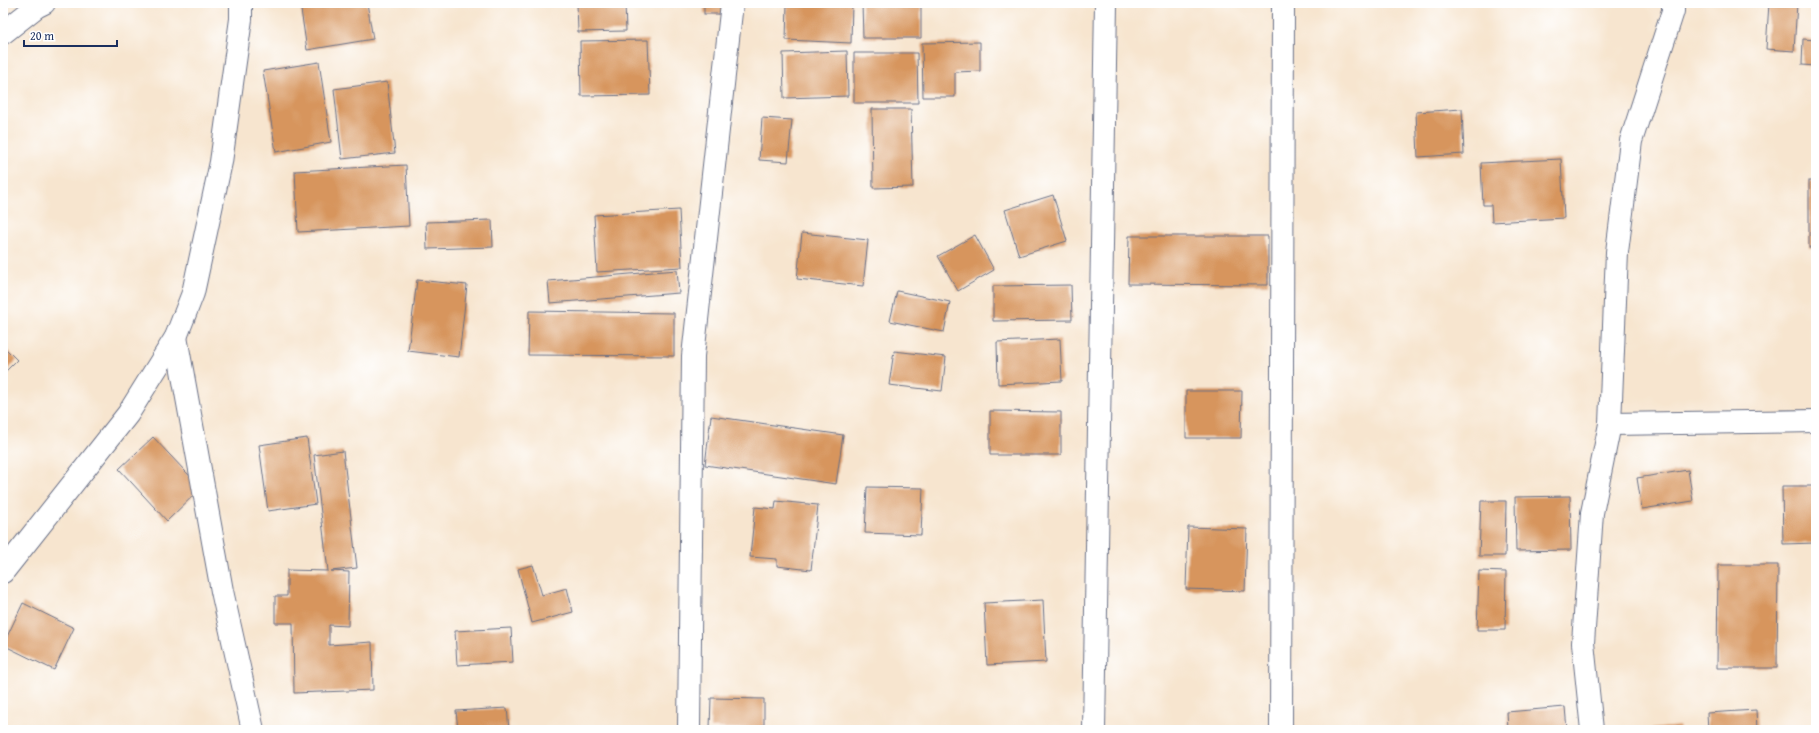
<svg xmlns="http://www.w3.org/2000/svg" width="1819" height="733" font-family="'Gentium Book Plus',serif">
	<rect width="100%" height="100%" fill="#fff"/>
	<filter id="ink" filterUnits="userSpaceOnUse"><feTurbulence type="fractalNoise" baseFrequency=".025" numOctaves="2"/><feDisplacementMap in="SourceGraphic" scale="8" xChannelSelector="R" yChannelSelector="G"/><feConvolveMatrix kernelMatrix="1 2 1 2 8 2 1 2 1" color-interpolation-filters="sRGB"/></filter>
	<filter id="wash" filterUnits="userSpaceOnUse"><feTurbulence type="fractalNoise" baseFrequency=".012" numOctaves="4" result="noise"/><feDisplacementMap in="SourceGraphic" scale="16" xChannelSelector="R" yChannelSelector="G"/><feGaussianBlur stdDeviation="0.9" result="paint"/><feColorMatrix in="noise" values="0 0 0 0 0 0 0 0 0 0 0 0 0 0 0 0 0 1.4 0 .05"/><feComposite in="paint" operator="in"/></filter>
	<g filter="url(#wash)">
		<rect width="100%" height="100%" fill="#f7e5cf"/>
		<g id="blocks">
			<!-- building -->
			<g fill="#d7955d">
				<polygon points="300,3 367,3 373,39 307,50"/>
				<polygon points="577,3 625,3 626,31 578,32"/>
				<rect x="704" y="3" width="20" height="11"/>
				<polygon points="787,3 852,3 851,43 786,40"/>
				<polygon points="862,3 921,3 921,38 863,38"/>
				<polygon points="1769,3 1797,3 1794,51 1766,49"/>
				<polygon points="1803,39 1816,40 1816,66 1802,65"/>
				<polygon points="648,40 650,95 581,96 580,41"/>
				<polygon points="980,42 980,71 955,72 955,97 923,97 922,43"/>
				<polygon points="847,51 848,96 784,98 783,53"/>
				<polygon points="854,53 917,53 918,103 854,103"/>
				<polygon points="319,62 331,142 276,152 263,71"/>
				<polygon points="387,82 395,153 342,159 334,89"/>
				<polygon points="872,109 911,109 913,187 873,188"/>
				<polygon points="1462,109 1464,154 1418,157 1416,112"/>
				<polygon points="762,118 792,120 788,162 759,160"/>
				<polygon points="1561,159 1564,218 1492,222 1491,205 1483,205 1481,163"/>
				<polygon points="406,165 409,226 298,232 295,171"/>
				<rect x="1809" y="181" width="7" height="67"/>
				<polygon points="1053,195 1067,241 1019,256 1005,210"/>
				<polygon points="679,210 682,267 597,272 594,215"/>
				<polygon points="492,220 493,247 427,249 426,222"/>
				<polygon points="802,233 868,240 863,286 797,279"/>
				<polygon points="975,235 994,270 958,291 938,256"/>
				<polygon points="1129,236 1268,236 1268,285 1128,284"/>
				<polygon points="677,270 679,293 550,303 548,281"/>
				<polygon points="417,280 467,285 459,357 408,351"/>
				<polygon points="1071,285 1072,320 993,321 993,286"/>
				<polygon points="897,291 950,302 944,332 890,321"/>
				<polygon points="529,311 674,313 674,356 528,355"/>
				<polygon points="1060,339 1062,381 998,384 997,342"/>
				<polygon points="3,346 17,360 3,374"/>
				<polygon points="894,351 946,357 942,391 889,385"/>
				<polygon points="1186,391 1242,391 1241,438 1186,438"/>
				<polygon points="990,411 1061,412 1061,455 990,455"/>
				<polygon points="711,416 843,435 836,484 705,465"/>
				<polygon points="153,437 201,488 167,521 119,469"/>
				<polygon points="307,438 316,504 268,511 259,445"/>
				<polygon points="343,451 357,568 331,571 349,572 348,626 329,625 329,645 372,642 373,690 294,693 293,623 275,623 275,596 287,596 287,570 328,571 314,455"/>
				<polygon points="1688,470 1693,501 1642,509 1637,478"/>
				<polygon points="1782,486 1816,486 1816,543 1783,544"/>
				<polygon points="867,487 923,488 921,535 865,533"/>
				<polygon points="1570,496 1571,550 1516,551 1515,497"/>
				<polygon points="776,501 818,505 811,570 777,566 777,559 750,557 755,507 775,509"/>
				<polygon points="1481,501 1506,501 1505,556 1479,556"/>
				<polygon points="1188,527 1247,529 1245,591 1186,589"/>
				<polygon points="533,565 542,595 567,588 573,612 532,623 518,569"/>
				<polygon points="1718,565 1778,565 1777,668 1717,668"/>
				<polygon points="1479,571 1506,572 1505,630 1477,630"/>
				<polygon points="1043,600 1046,662 987,665 984,603"/>
				<polygon points="23,603 74,628 54,670 3,645"/>
				<polygon points="511,628 513,662 457,665 455,631"/>
				<polygon points="711,698 764,699 764,729 710,728"/>
				<polygon points="1565,707 1567,730 1508,730 1507,712"/>
				<polygon points="507,708 509,730 458,730 456,711"/>
				<polygon points="1756,710 1757,730 1708,730 1707,713"/>
				<polygon points="1679,726 1680,730 1651,730 1651,729"/>
			</g>
		</g>
	</g>
	<g filter="url(#ink)">
		<use href="#blocks" fill-opacity="0" stroke="#686f86" stroke-width="1"/>
		<g fill="none" stroke-linecap="round" stroke-linejoin="round">
			<!-- minor casing -->
			<g stroke="#686f86" stroke-width="24">
				<g id="minor">
					<polyline points="3,33 36,7 44,3"/>
					<polyline points="176,337 222,591 253,730"/>
					<polyline points="1610,424 1816,421"/>
					<polyline points="3,572 128,414 176,337 193,293 221,162 241,19 241,3"/>
					<polyline points="689,730 693,356 732,3"/>
					<polyline points="1094,730 1106,3"/>
					<polyline points="1281,730 1283,3"/>
					<polyline points="1592,730 1583,643 1592,513 1610,424 1617,252 1631,141 1673,11 1673,3"/>
				</g>
			</g>
			<!-- minor -->
			<use href="#minor" stroke="#fff" stroke-width="22"/>
		</g>
	</g>
	<!-- margin -->
	<rect width="1819" height="733" fill="none" stroke="#fff" stroke-width="16"/>
	<!-- scale -->
	<path d="M24 40v6h93v-6" fill="none" stroke="#1b2f5e" stroke-width="2"/>
	<text x="30" y="40" font-size="12" fill="#1b2f5e" stroke="#ffffff" stroke-width="3" paint-order="stroke">20 m</text>
</svg>
